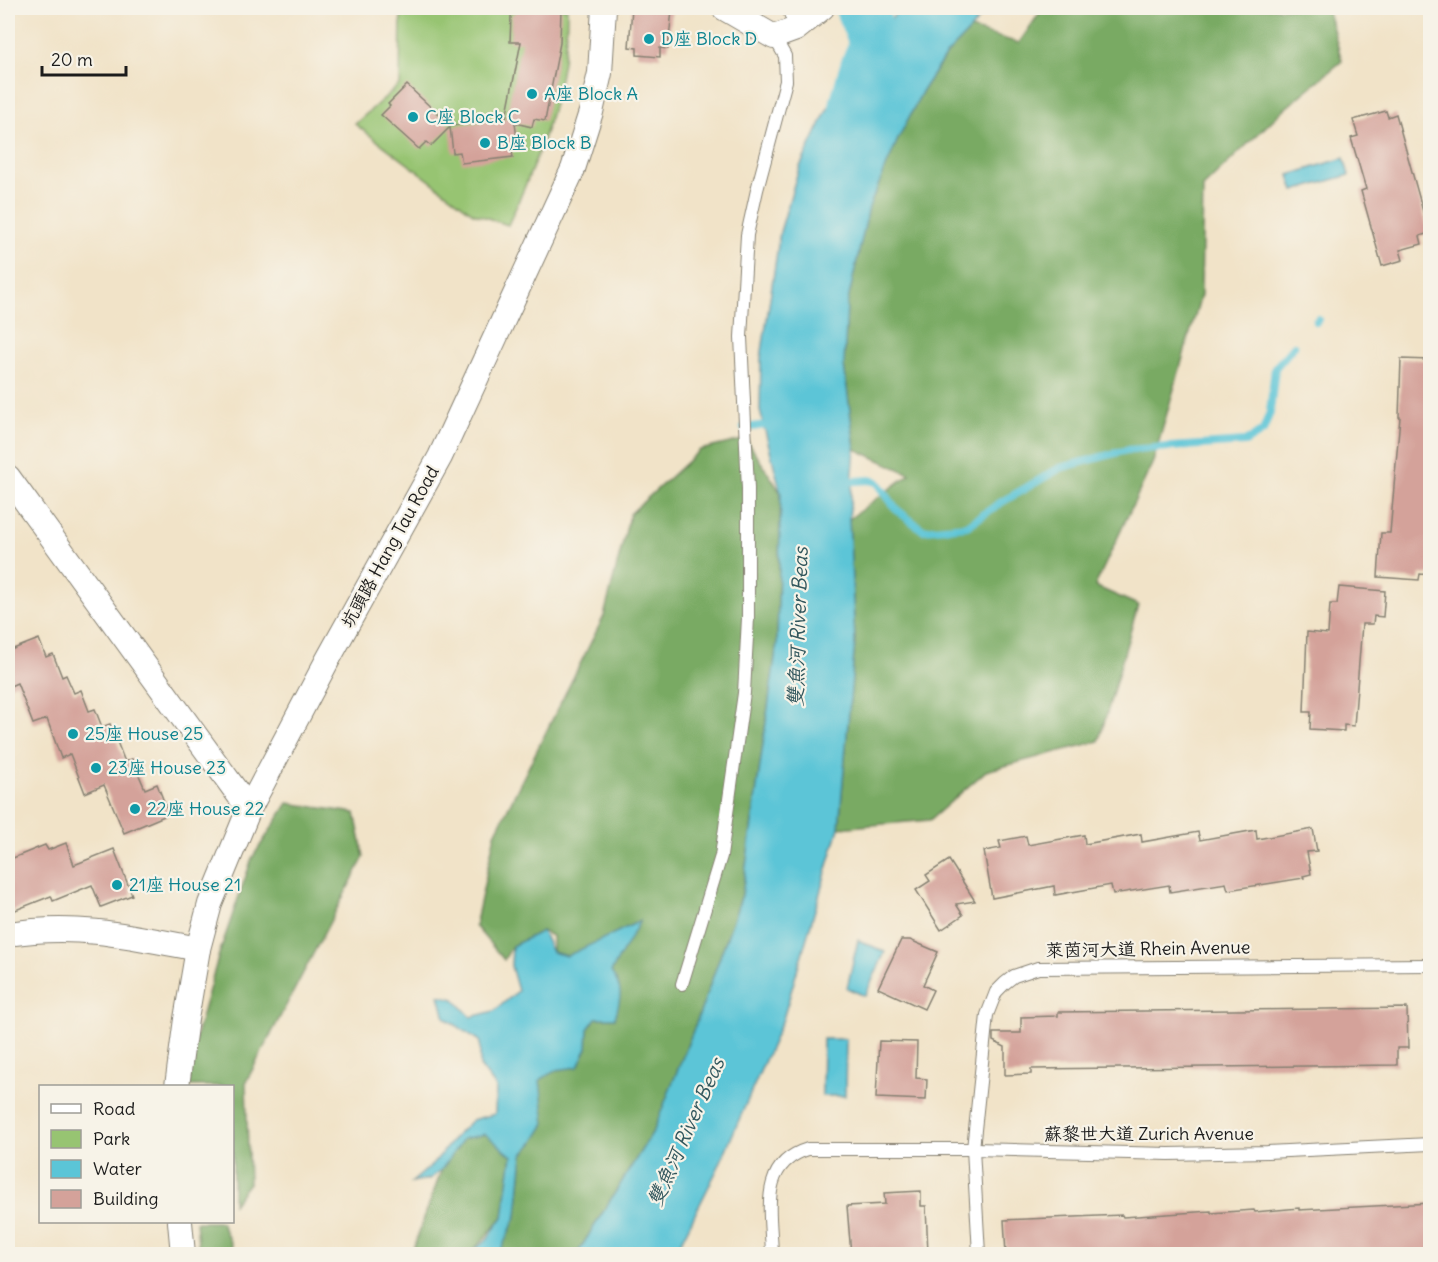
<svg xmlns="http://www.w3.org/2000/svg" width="1438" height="1262" font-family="Delius,'LXGW WenKai TC',sans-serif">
	<rect width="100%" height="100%" fill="#f7f3e8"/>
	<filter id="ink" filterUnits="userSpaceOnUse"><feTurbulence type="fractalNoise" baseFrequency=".0167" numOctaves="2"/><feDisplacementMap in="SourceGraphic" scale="12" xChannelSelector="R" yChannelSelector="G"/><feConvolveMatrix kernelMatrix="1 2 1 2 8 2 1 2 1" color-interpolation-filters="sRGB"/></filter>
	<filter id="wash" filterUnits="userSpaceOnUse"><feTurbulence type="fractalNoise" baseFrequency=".008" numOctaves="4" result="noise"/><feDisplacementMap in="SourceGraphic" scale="24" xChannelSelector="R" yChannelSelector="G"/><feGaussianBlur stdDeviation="1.35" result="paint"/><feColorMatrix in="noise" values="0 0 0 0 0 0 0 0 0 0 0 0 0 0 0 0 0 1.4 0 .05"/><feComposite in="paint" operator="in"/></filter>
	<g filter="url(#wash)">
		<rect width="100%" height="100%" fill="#f1e3c8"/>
		<!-- green -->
		<path fill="#97c472" stroke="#5a7047" stroke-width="1.5" d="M401,8H567C568,84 539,157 508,225L473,213L355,124L400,84Z"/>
		<!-- forest -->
		<g fill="#79aa64" stroke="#4a6340" stroke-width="1.5">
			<polygon points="1043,8 1327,8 1342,61 1281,112 1203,187 1201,295 1153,462 1095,586 1138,605 1099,741 986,771 930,820 839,828 855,642 849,519 910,474 855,449 844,365 847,305 869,206 898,139 924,88 945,56 971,29 1019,43"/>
			<polygon points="746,439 781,493 777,643 742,895 700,1013 654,1130 577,1254 497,1254 517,1215 523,1154 533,1143 533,1081 556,1070 578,1066 587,1048 588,1029 596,1018 615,1018 611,972 638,922 567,957 552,952 552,936 542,931 512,946 504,960 475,926 495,834 604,616 630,514 700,450"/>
			<polygon points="288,803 355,813 364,857 246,1082 249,1183 233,1204 232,1086 190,1086 189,1061 219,954 252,858"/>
			<polygon points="485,1134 497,1136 512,1155 503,1217 470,1254 411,1254 442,1169 463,1139"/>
			<polygon points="196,1222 221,1222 232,1246 232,1254 199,1254"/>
		</g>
		<!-- water -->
		<g fill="#5bc5d7" stroke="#3c707a" stroke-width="1.5">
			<polygon points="899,8 988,8 971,29 945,56 924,88 898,139 869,207 847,305 844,365 855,449 849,519 855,642 839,828 783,1019 718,1168 675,1254 577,1254 654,1130 700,1013 742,895 777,643 781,493 760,411 761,358 780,232 798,171 827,110 851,70 875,43"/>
			<polygon points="1344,158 1349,175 1294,191 1289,175"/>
			<path d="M640,921L611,972C624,989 621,998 615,1018H596L588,1029L587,1048L578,1067L556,1070L540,1080L545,1124L533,1143L523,1154L517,1215L499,1254H470L487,1239L503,1217L512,1156L485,1134L463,1139L442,1169L430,1179L412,1182L433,1164L455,1137L472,1120L495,1114L496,1087L480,1066V1041L445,1018L439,995L454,999L471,1017L494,1011L518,991L511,966L512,946L542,931L552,952L567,956Z"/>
			<polygon points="858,940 885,952 865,996 847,988"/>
			<polygon points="823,1039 846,1039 845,1096 822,1096"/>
		</g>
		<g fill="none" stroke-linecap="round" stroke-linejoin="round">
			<!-- stream -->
			<g stroke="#5bc5d7" stroke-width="8">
				<polyline points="1316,322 1318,319"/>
				<polyline points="744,428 773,424"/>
				<polyline points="843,482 869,480 877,482 897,510 923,530 967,526 1000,503 1060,468 1127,450 1245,442 1263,431 1270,412 1275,368 1294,346"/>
			</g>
			<!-- river -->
			<polyline stroke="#5bc5d7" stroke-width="50" points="854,106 865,67 875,43 860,8"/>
		</g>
		<g id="blocks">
			<!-- building -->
			<g fill="#d4a29a">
				<polygon points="519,8 561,8 560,43 545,121 534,119 532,127 515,123 518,146 511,147 513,157 462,163 460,152 453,153 450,127 431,146 426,142 419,149 381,115 390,106 388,104 407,85 451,126 506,118 521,42 510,42 511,16"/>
				<polygon points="632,8 672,10 668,49 660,48 660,57 637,55 637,48 629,47"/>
				<polygon points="1386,111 1388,117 1396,114 1429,233 1420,236 1422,244 1400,250 1403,260 1382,266 1361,191 1366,189 1351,138 1358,136 1353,120"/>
				<polygon points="1401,359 1431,360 1431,575 1420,574 1419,580 1378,577 1381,533 1390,533 1400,417 1399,417"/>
				<polygon points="1339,587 1385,591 1383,617 1374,616 1373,624 1362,624 1354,726 1344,725 1344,731 1310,729 1311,712 1304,712 1307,632 1328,634 1330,604 1337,604"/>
				<polygon points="39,639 46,657 53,654 62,677 66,675 74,693 81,690 89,711 95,709 102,727 110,724 125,762 132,759 145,789 157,784 169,814 124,833 104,785 85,793 70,754 61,758 47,719 33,724 17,683 8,687 8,651"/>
				<polygon points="1313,829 1317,851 1307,852 1311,874 1303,876 1304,878 1228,890 1226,883 1170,892 1169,885 1113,894 1111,885 1055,895 1054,886 992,898 984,851 1001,848 999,841 1026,836 1028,845 1084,835 1085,844 1141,834 1142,842 1198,832 1200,840 1256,830 1257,839"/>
				<polygon points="66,843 74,865 114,849 132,895 101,907 92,885 53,901 51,896 8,913 8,860 45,845 48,850"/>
				<polygon points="949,860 975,901 956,904 963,915 941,930 916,890 930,881 926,875"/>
				<polygon points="901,940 910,940 938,952 923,985 933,990 924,1009 878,988"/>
				<polygon points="1407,1008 1408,1048 1397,1048 1397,1065 1031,1069 1031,1074 1005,1075 1005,1047 993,1041 993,1033 1021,1033 1021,1017 1058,1016 1058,1012"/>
				<polygon points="879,1041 917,1042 916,1078 927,1079 926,1100 876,1098"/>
				<polygon points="921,1191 921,1206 926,1206 928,1254 851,1254 847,1206 885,1204 884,1193"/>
				<polygon points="1431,1203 1431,1254 1006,1254 1004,1220 1122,1215 1123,1217 1211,1211 1211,1213 1254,1210 1255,1212 1299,1208 1299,1210"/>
			</g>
		</g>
	</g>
	<g filter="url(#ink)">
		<use href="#blocks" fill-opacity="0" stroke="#868072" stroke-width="1.5"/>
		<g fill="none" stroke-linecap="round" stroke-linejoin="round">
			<!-- service casing -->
			<g stroke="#868072" stroke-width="14">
				<g id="service">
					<polyline points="788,8 796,29"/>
					<polyline points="8,798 8,800"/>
					<polyline points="682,984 721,856 744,693 748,618 748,489 741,337 747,235 757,190 786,81 785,56 774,37"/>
					<path d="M772,1254C771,1213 758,1164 808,1149H973L1169,1154L1267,1152L1430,1144"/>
					<polyline points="979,1254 973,1149 987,1015 996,992 1005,983 1014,976 1038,968 1430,965"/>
				</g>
			</g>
			<!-- minor casing -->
			<g stroke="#868072" stroke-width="26">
				<g id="minor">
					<polyline points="724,8 774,37 796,29 822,8"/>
					<polyline points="8,477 249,809"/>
					<path d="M8,934C76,923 131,936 198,949"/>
					<polyline points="177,1086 186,1019 198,949 210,904 249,809 327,661 440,457 573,169 591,112 600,73 604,8"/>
					<polyline points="180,1222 183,1254"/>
				</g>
			</g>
			<!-- service -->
			<use href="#service" stroke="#fff" stroke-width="12"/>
			<!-- minor -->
			<use href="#minor" stroke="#fff" stroke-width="24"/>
		</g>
	</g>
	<!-- markers -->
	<g fill="#0f9aa8" stroke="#f7f3e8" stroke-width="2">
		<circle cx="649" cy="39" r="6"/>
		<circle cx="532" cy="94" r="6"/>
		<circle cx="413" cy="117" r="6"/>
		<circle cx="485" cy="143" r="6"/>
		<circle cx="73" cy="734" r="6"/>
		<circle cx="96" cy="768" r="6"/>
		<circle cx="135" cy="809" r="6"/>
		<circle cx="117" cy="885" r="6"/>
	</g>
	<g text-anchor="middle" stroke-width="4.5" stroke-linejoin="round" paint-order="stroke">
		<!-- culture labels -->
		<g font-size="18" fill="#0d838f" stroke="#f7f3e8" text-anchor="start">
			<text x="661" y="45">D座 Block D</text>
			<text x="544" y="100">A座 Block A</text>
			<text x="425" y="123">C座 Block C</text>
			<text x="497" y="149">B座 Block B</text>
			<text x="85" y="740">25座 House 25</text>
			<text x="108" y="774">23座 House 23</text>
			<text x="147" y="815">22座 House 22</text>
			<text x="129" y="891">21座 House 21</text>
		</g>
		<!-- street labels -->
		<g font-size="18" fill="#1c1c1c" stroke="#f7f3e8">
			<text transform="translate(390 547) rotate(-61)" y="6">坑頭路 Hang Tau Road</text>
			<text transform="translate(1148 949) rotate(-1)" y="6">萊茵河大道 Rhein Avenue</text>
			<text x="1149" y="1140">蘇黎世大道 Zurich Avenue</text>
		</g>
		<!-- water labels -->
		<g font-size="20" font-style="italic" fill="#32575d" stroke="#f7f3e8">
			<text transform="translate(798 627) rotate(-88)" y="7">雙魚河 River Beas</text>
			<text transform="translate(686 1132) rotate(-66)" y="7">雙魚河 River Beas</text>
		</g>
	</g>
	<!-- margin -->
	<rect width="1438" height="1262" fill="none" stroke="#f7f3e8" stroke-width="30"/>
	<!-- legend -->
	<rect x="39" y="1085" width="195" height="138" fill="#f7f3e8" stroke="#9f9d96" stroke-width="1.5"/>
	<rect x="51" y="1104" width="30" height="9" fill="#ffffff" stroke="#9f9d96" stroke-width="1.5"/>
	<text x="93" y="1115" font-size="18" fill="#1c1c1c">Road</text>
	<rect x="51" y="1130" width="30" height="18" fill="#97c472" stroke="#9f9d96" stroke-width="1.5"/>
	<text x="93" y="1145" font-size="18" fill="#1c1c1c">Park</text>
	<rect x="51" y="1160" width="30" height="18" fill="#5bc5d7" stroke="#9f9d96" stroke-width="1.5"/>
	<text x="93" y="1175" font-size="18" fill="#1c1c1c">Water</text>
	<rect x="51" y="1190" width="30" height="18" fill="#d4a29a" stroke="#9f9d96" stroke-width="1.5"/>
	<text x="93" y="1205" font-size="18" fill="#1c1c1c">Building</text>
	<!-- scale -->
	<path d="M42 66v9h84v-9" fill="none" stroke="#1c1c1c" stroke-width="3"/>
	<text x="51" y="66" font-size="18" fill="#1c1c1c" stroke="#f7f3e8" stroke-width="4.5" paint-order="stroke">20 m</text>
</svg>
